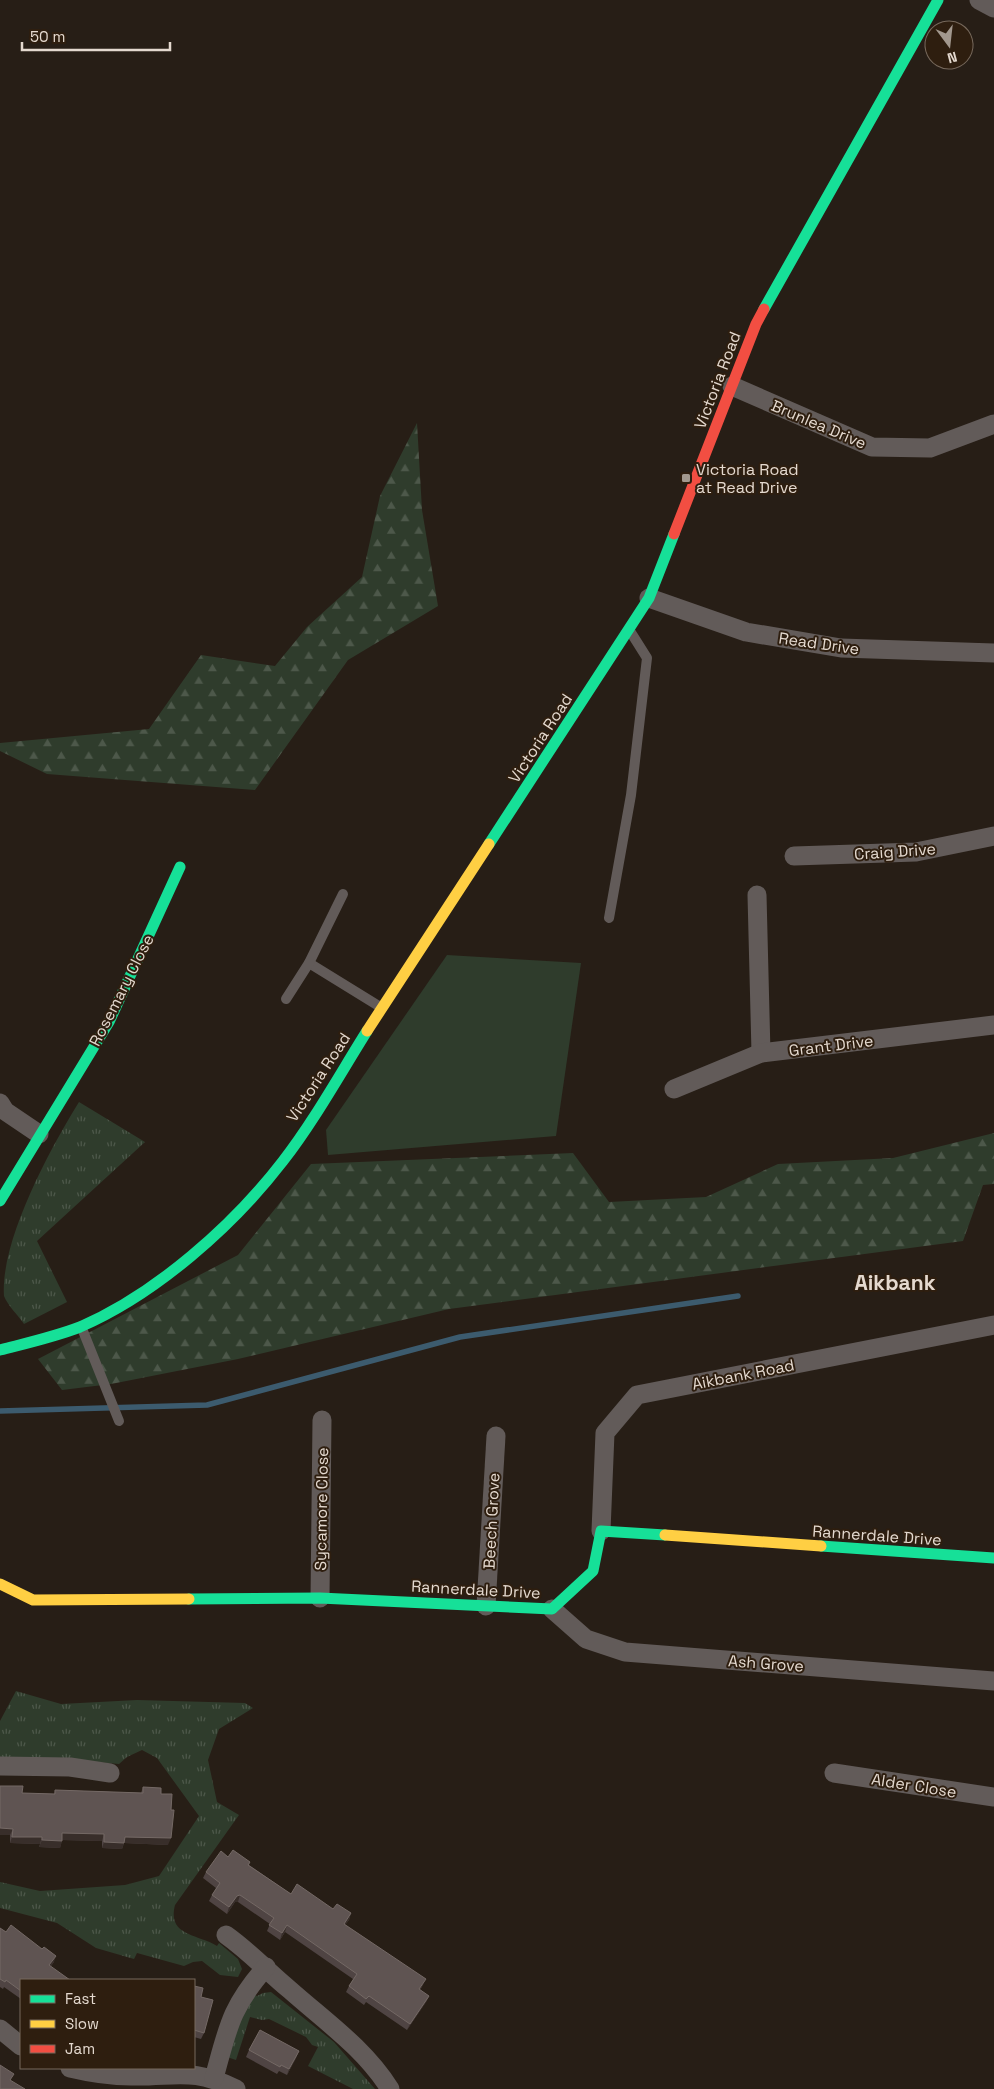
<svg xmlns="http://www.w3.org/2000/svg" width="994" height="2089" font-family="'Space Grotesk',sans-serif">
	<defs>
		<pattern id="grass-tufts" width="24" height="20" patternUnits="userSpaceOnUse" patternTransform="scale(1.25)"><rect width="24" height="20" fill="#2f3c2c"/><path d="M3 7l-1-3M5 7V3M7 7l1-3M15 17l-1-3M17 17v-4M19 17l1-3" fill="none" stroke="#4d584a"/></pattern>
		<pattern id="forest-firs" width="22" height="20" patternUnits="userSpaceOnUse" patternTransform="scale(1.25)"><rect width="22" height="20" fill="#2f3c2c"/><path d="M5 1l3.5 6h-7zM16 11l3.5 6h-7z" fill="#4d584a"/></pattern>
	</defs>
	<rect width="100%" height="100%" fill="#271e16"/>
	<!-- grass -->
	<g fill="url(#grass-tufts)">
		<path d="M79,1102L145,1142L37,1241L67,1302L24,1324C18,1315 8,1306 4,1296C0,1241 51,1147 79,1102Z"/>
		<path d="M16,1691L61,1704L137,1700L245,1703L253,1708L219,1729L208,1760L217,1802L239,1815L175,1905C167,1936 197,1934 217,1946L219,1943L238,1959L242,1969L238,1977L220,1975L202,1961L193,1962L184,1966L137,1953L134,1959L96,1948L57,1923L0,1908V1882L40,1891L125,1885L159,1876L199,1816L157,1758L142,1750L127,1757L119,1764L50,1758L0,1757V1721Z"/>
		<polygon points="271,1992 334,2042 375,2089 353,2089 308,2066 318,2047 312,2045 306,2037 269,2019 262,2020 250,2017 236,2060 227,2057 230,2039 253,1994 257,1996 263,1993"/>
	</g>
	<!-- forest -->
	<g fill="url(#forest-firs)">
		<polygon points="417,423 422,510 438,606 348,660 255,790 47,774 0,751 0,743 149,729 201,655 275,666 307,627 362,577 380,496"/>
		<polygon points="994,1133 994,1184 983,1185 963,1241 449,1309 238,1359 111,1384 62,1390 38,1359 238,1255 311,1164 573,1153 609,1202 706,1197 778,1164 893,1158"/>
	</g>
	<!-- green -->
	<polygon fill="#2f3c2c" points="447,955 581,963 556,1136 328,1155 326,1130"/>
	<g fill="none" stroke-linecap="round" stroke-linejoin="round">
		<!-- stream -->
		<polyline stroke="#3c5b6e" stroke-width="5.5" points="0,1411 207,1405 460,1337 738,1296"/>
		<!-- lane -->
		<g stroke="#625b59" stroke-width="10">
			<polyline points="609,918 631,795 647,658 630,631"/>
			<polyline points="309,963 382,1008"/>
			<polyline points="286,999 309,963 343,894"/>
			<polyline points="81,1326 119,1421"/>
		</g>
		<!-- street -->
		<g stroke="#625b59" stroke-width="19">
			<polyline points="979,0 994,8"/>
			<polyline points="732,386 872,447 930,448 994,424"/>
			<polyline points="649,598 746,632 841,648 994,653"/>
			<polyline points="794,856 916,852 994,836"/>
			<polyline points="757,895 761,1053"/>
			<polyline points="674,1089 761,1053 994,1025"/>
			<polyline points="0,1103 5,1111 39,1134"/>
			<polyline points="601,1531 605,1433 637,1395 994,1325"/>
			<polyline points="320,1598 322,1420"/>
			<polyline points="486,1606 496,1436"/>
			<polyline points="552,1609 586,1639 625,1652 994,1681"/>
			<polyline points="0,1766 70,1767 110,1773"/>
			<polyline points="834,1773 994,1797"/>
			<path d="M226,1935C250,1952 268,1972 290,1990C326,2022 364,2048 390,2089"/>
			<polyline points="0,2029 21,2046"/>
			<path d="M70,2068C91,2073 110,2076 131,2076C177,2077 192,2067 236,2089"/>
			<path d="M214,2078C228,2028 230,2008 266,1967"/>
		</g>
		<!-- fast -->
		<g stroke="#16e098" stroke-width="11">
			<polyline points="764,309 938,0"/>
			<polyline points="489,844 649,598 674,534"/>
			<polyline points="0,1201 109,1022 180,867"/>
			<path d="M0,1350C27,1343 54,1337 80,1327C156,1294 233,1226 283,1161C314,1121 340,1074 367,1031"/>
			<polyline points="821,1546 994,1558"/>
			<polyline points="189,1599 320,1598 552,1609 593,1571 601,1531 665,1535"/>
		</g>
		<!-- slow -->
		<g stroke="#ffcf43" stroke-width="11">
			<polyline points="367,1031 489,844"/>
			<polyline points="665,1535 821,1546"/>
			<polyline points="0,1584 33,1600 189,1599"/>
		</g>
		<!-- jam -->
		<polyline stroke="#f24e42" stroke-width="11" points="674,534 756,324 764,309"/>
	</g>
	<!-- wall -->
	<g fill="#4f4443">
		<polygon points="0,1786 22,1793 54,1794 55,1790 141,1793 143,1787 161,1794 168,1845 124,1843 122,1849 102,1848 102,1841 62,1840 60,1848 39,1847 40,1844 10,1843 10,1835 0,1835"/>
		<polygon points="228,1857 250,1862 249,1865 291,1894 333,1909 351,1913 349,1920 345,1925 423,1985 420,1990 429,1996 426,2002 407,2030 366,2002 364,2005 346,1992 349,1986 353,1979 285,1932 280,1940 267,1931 270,1924 238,1902 235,1902 227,1914 209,1901 212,1895 216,1888 203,1878 206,1872"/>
		<polygon points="0,1928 54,1962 51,1966 21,1980 21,1999 4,1987 3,1989 0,1987"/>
		<polygon points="194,1986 201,1997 204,2033 201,2039 194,2037"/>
		<polygon points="249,2050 299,2051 296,2058 287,2075 279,2071 277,2074 246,2057"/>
	</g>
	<!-- shaded-wall -->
	<g fill="#382e2a">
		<polygon points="0,1828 13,1829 10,1835 0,1835"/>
		<polygon points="62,1833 104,1834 102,1841 60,1840"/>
		<polygon points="12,1837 42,1837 40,1844 10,1843"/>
		<polygon points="125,1837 171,1838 168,1845 124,1843 122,1849 102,1848 104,1842"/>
		<polygon points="42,1840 62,1841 60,1848 39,1847"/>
		<polygon points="240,1895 238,1902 235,1902 227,1914 229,1907 237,1896"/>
		<polygon points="351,1913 349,1920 341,1930 344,1924"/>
		<polygon points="287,1925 285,1932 280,1940 282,1933"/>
		<polygon points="56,1956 54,1962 47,1971 49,1965"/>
		<polygon points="426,1979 423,1985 416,1995 419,1989"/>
		<polygon points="429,1996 426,2002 407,2030 410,2024"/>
		<polygon points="299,2051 296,2058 287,2075 289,2069"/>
	</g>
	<!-- building -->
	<g fill="#5f5452" stroke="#746965">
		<polygon points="0,1786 23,1786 22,1793 55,1794 55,1790 143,1793 143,1787 161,1788 161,1794 172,1794 171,1810 174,1810 171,1838 125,1837 124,1843 104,1842 104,1834 62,1833 62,1841 42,1840 42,1837 12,1837 13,1829 0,1828"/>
		<polygon points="233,1850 250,1862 248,1865 291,1894 297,1884 333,1909 337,1904 351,1913 344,1924 426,1979 419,1989 429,1996 410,2024 369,1996 366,1999 349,1986 357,1974 287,1925 282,1933 269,1925 274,1918 240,1895 237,1896 229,1907 212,1895 220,1883 206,1872 221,1851 228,1857"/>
		<polygon points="11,1925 42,1949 44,1947 56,1956 49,1965 70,1980 21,1980 21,1991 6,1980 5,1982 0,1979 0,1928 6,1932"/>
		<polygon points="194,1986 203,1988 201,1997 213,2000 204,2033 194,2030"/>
		<polygon points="260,2030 299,2051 289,2069 281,2065 280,2067 249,2050"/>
		<polygon points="0,2065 14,2074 10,2080 25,2089 0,2089"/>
	</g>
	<!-- markers -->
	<rect fill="#a2988e" stroke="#2e1e0f" stroke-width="2" x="681" y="473" width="10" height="10" rx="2.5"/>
	<g text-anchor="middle" stroke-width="4" stroke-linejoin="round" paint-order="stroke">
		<!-- street labels -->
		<g font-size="16" fill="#e4d9cf" stroke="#2e1e0f">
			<text transform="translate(717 380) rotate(-69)" y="6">Victoria Road</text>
			<text transform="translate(819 424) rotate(23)" y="6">Brunlea Drive</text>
			<text transform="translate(819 643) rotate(8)" y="6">Read Drive</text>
			<text transform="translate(540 738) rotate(-57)" y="6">Victoria Road</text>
			<text transform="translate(895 851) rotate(-4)" y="6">Craig Drive</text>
			<text transform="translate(121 990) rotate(-63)" y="6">Rosemary Close</text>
			<text transform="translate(831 1045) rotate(-7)" y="6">Grant Drive</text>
			<text transform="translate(318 1077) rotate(-57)" y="6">Victoria Road</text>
			<text transform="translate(743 1374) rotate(-11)" y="6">Aikbank Road</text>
			<text transform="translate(321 1509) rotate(-89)" y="6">Sycamore Close</text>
			<text transform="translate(491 1521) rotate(-87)" y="6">Beech Grove</text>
			<text transform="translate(877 1535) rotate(4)" y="6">Rannerdale Drive</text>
			<text transform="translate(476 1589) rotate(3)" y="6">Rannerdale Drive</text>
			<text transform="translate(766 1663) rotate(4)" y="6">Ash Grove</text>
			<text transform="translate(914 1785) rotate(9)" y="6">Alder Close</text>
		</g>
		<!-- poi labels -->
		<g font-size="16" fill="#e4d9cf" stroke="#2e1e0f" text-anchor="start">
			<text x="696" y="475">Victoria Road<tspan x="696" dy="18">at Read Drive</tspan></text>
		</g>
		<!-- district labels -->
		<g font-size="21" font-weight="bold" fill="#e4d9cf" stroke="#2e1e0f">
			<text x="895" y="1290">Aikbank</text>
		</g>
	</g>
	<!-- legend -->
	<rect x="20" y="1979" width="175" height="90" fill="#2e1e0f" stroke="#77695c"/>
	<rect x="30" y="1995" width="25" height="8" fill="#16e098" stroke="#77695c"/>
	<text x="65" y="2004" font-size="15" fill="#e4d9cf">Fast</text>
	<rect x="30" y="2020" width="25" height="8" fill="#ffcf43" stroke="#77695c"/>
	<text x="65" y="2029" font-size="15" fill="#e4d9cf">Slow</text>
	<rect x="30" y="2045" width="25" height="8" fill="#f24e42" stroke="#77695c"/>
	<text x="65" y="2054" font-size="15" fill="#e4d9cf">Jam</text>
	<!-- north arrow -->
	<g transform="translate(949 45) rotate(165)"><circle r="24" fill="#2e1e0f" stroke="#77695c"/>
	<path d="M0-4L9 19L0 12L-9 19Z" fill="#a2988e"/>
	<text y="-8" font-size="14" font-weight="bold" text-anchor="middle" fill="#e4d9cf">N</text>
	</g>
	<!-- scale -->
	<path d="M22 42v8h148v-8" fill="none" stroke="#e4d9cf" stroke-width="2.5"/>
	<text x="30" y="42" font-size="15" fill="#e4d9cf" stroke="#2e1e0f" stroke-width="4" paint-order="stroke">50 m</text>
</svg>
